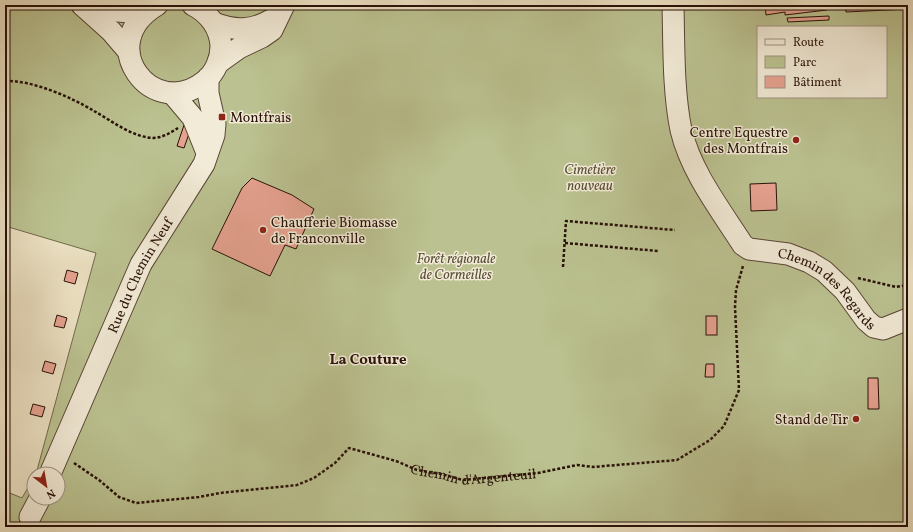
<svg xmlns="http://www.w3.org/2000/svg" width="913" height="532" font-family="Vollkorn,serif">
	<rect width="100%" height="100%" fill="#ebe0c2"/>
	<filter id="stains"><feTurbulence type="fractalNoise" baseFrequency=".005" numOctaves="4"/><feColorMatrix values="0 0 0 0 .2 0 0 0 0 .09 0 0 0 0 .02 0 0 0 .5 -.17"/></filter>
	<radialGradient id="worn" r=".72"><stop offset=".6" stop-color="#630" stop-opacity="0"/><stop offset="1" stop-color="#630" stop-opacity=".3"/></radialGradient>
	<!-- green -->
	<path fill="#bbc190" stroke="#72694c" fill-rule="evenodd" d="M5,5H908V527H512L5,524V491L22,498L34,477V498H58V474H36L96,253L5,226ZM758,27H886V97H758Z"/>
	<!-- building -->
	<g fill="#e6a290" stroke="#281108">
		<polygon points="765,5 827,5 827,10 785,15 785,12 766,15"/>
		<polygon points="845,5 908,5 908,9 846,12"/>
		<polygon points="829,16 829,20 788,22 787,18"/>
		<polygon points="184,125 191,128 184,148 177,146"/>
		<polygon points="252,178 292,195 314,209 296,249 285,245 270,276 212,249 242,188"/>
		<polygon points="776,183 777,210 751,211 750,184"/>
		<polygon points="67,270 78,273 75,284 64,281"/>
		<polygon points="57,315 67,318 64,328 54,326"/>
		<rect x="706" y="316" width="11" height="19"/>
		<polygon points="45,361 56,364 53,374 42,371"/>
		<polygon points="706,364 714,364 714,377 705,377"/>
		<polygon points="868,378 878,378 879,409 868,409"/>
		<polygon points="33,404 45,407 42,417 30,414"/>
	</g>
	<g fill="none" stroke-linecap="round" stroke-linejoin="round">
		<!-- minor casing -->
		<g stroke="#594536" stroke-width="23">
			<g id="minor">
				<polyline points="82,5 111,31 129,52"/>
				<polyline points="90,5 117,11 144,13"/>
				<path d="M157,5C92,44 153,123 205,81C215,73 221,59 221,46C220,28 209,13 193,5"/>
				<path id="s2" d="M673,5C674,44 673,91 681,130C691,172 720,209 743,245L749,249L788,254L809,262L824,271L845,291L866,320L874,327L883,329L908,319"/>
				<path d="M214,23C235,31 252,31 271,20"/>
				<polyline points="218,63 239,48 262,37 272,30 284,5"/>
				<polyline points="172,93 193,118 207,153"/>
				<path id="s3" d="M50,474L141,264L204,164L214,135L215,124L208,93V78"/>
				<polyline points="30,517 40,498"/>
			</g>
		</g>
		<!-- path -->
		<g stroke="#281108" stroke-width="2.5" stroke-dasharray="3 2" stroke-linecap="butt">
			<path d="M5,81C32,80 71,97 94,111C112,121 132,137 153,138C162,138 170,133 178,128"/>
			<polyline points="565,243 658,251"/>
			<polyline points="563,267 566,221 675,230"/>
			<polyline points="858,278 896,287 908,285"/>
			<path id="s1" d="M74,463L99,480L119,497L136,503L199,497L220,493L297,485L314,478L335,463L349,448L396,461L417,470L441,474L463,480L538,473L577,465L593,467L677,460L710,440L724,426L739,390L735,307L736,290L743,266"/>
		</g>
		<!-- minor -->
		<use href="#minor" stroke="#f2ebd7" stroke-width="21"/>
	</g>
	<!-- markers -->
	<g fill="#8f2418" stroke="#f2ebd7" stroke-width="1.5">
		<rect x="218" y="113" width="8" height="8" rx="2"/>
		<circle cx="796" cy="140" r="4"/>
		<circle cx="263" cy="230" r="4"/>
		<circle cx="856" cy="419" r="4"/>
	</g>
	<g text-anchor="middle" stroke-width="3" stroke-linejoin="round" paint-order="stroke">
		<!-- poi labels -->
		<g font-size="14" fill="#281108" stroke="#f2ebd7" text-anchor="start">
			<text x="230" y="122">Montfrais</text>
			<text x="788" y="137" text-anchor="end">Centre Equestre<tspan x="788" dy="16">des Montfrais</tspan></text>
			<text x="271" y="227">Chaufferie Biomasse<tspan x="271" dy="16">de Franconville</tspan></text>
			<text x="848" y="424" text-anchor="end">Stand de Tir</text>
		</g>
		<!-- park labels -->
		<g font-size="14" font-style="italic" fill="#5b4f38" stroke="#f2ebd7">
			<text x="590" y="174">Cimetière<tspan x="590" dy="16">nouveau</tspan></text>
			<text x="456" y="263">Forêt régionale<tspan x="456" dy="16">de Cormeilles</tspan></text>
		</g>
		<!-- street labels -->
		<g font-size="14" fill="#281108" stroke="#f2ebd7">
			<text dy="5" stroke="none"><textPath href="#s3" startOffset="218">Rue du Chemin Neuf</textPath></text>
			<text dy="5" stroke="none"><textPath href="#s2" startOffset="356">Chemin des Regards</textPath></text>
			<text dy="5" stroke="none"><textPath href="#s1" startOffset="430">Chemin d'Argenteuil</textPath></text>
		</g>
		<!-- neighbourhood labels -->
		<g font-size="15" font-weight="bold" fill="#281108" stroke="#f2ebd7">
			<text x="368" y="364">La Couture</text>
		</g>
	</g>
	<!-- margin -->
	<rect width="913" height="532" fill="none" stroke="#ebe0c2" stroke-width="20"/>
	<rect x="6" y="6" width="901" height="520" fill="none" stroke="#281108" stroke-width="2"/>
	<rect x="10" y="10" width="893" height="512" fill="none" stroke="#281108"/>
	<!-- legend -->
	<rect x="757" y="26" width="130" height="72" fill="#f2ebd7" stroke="#a19484"/>
	<rect x="765" y="39" width="20" height="6" fill="#f2ebd7" stroke="#a19484"/>
	<text x="793" y="46" font-size="12" fill="#281108">Route</text>
	<rect x="765" y="56" width="20" height="12" fill="#bbc190" stroke="#a19484"/>
	<text x="793" y="66" font-size="12" fill="#281108">Parc</text>
	<rect x="765" y="76" width="20" height="12" fill="#e6a290" stroke="#a19484"/>
	<text x="793" y="86" font-size="12" fill="#281108">Bâtiment</text>
	<!-- north arrow -->
	<g transform="translate(46 486) rotate(149)"><circle r="19" fill="#f2ebd7" stroke="#a19484"/>
	<path d="M0-3L7 15L0 10L-7 15Z" fill="#8f2418"/>
	<text y="-6" font-size="11" font-weight="bold" text-anchor="middle" fill="#281108">N</text>
	</g>
	<rect width="100%" height="100%" filter="url(#stains)"/>
	<rect width="100%" height="100%" fill="url(#worn)"/>
</svg>
